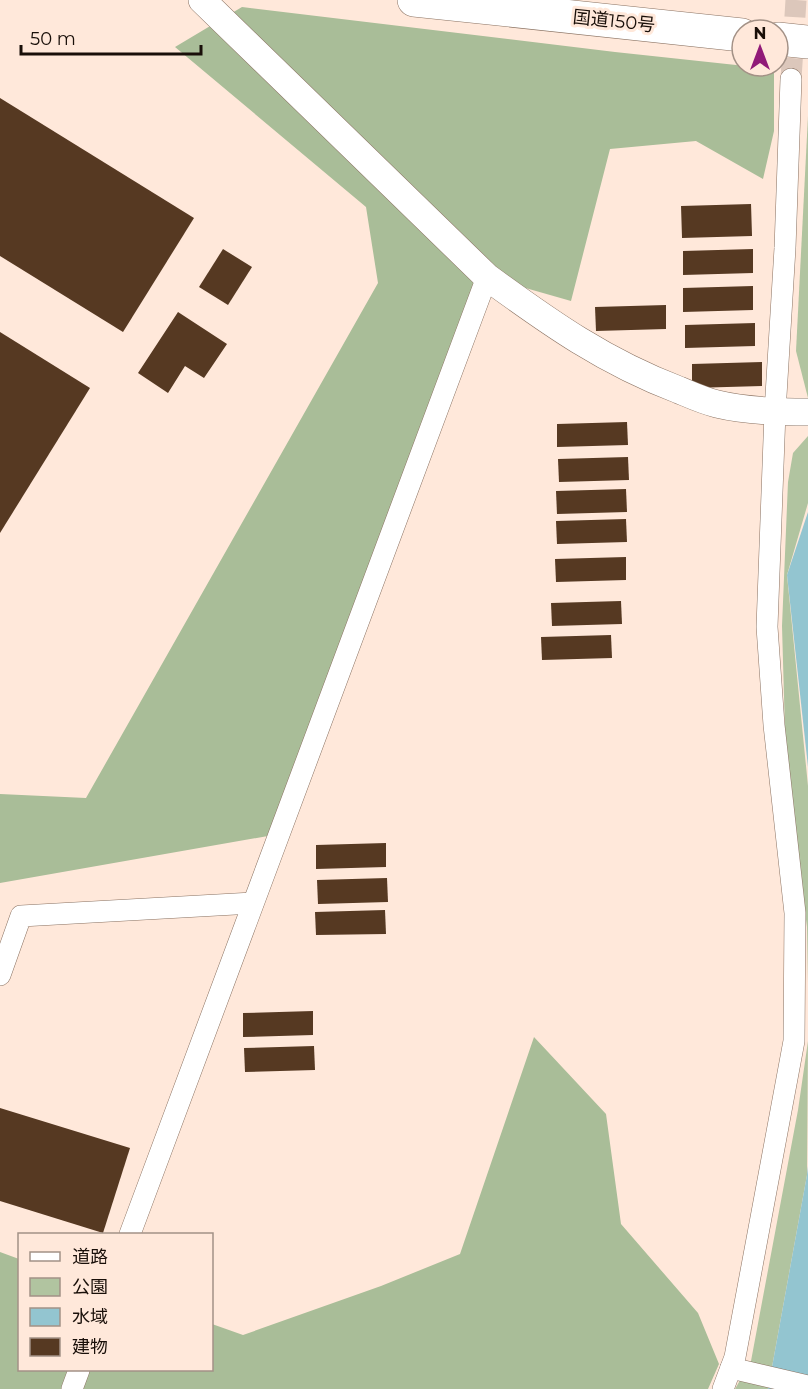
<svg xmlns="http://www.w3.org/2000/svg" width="808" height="1389" font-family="Montserrat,'Noto Sans JP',sans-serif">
	<rect width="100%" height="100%" fill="#ffe8da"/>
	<!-- green -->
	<g fill="#b1c4a0">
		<polygon points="808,116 808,398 796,351"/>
		<polygon points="808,436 808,503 787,575 808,786 808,983 807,927 786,767 782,626 788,482 793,453"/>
		<polygon points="808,1041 807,1175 768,1389 735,1389 751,1361 798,1110"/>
	</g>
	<!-- forest -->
	<g fill="#a9bd98">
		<polygon points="242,7 615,52 774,69 774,131 763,179 696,141 610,149 571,301 487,277 279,834 0,883 0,794 86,798 378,283 366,207 175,47"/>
		<polygon points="534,1037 606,1114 621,1224 698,1313 719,1364 708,1389 0,1389 0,1252 19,1259 20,1370 212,1370 212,1324 243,1335 381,1286 460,1254"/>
	</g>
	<!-- water -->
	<g fill="#93c5d0">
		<polygon points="808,512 808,767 787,575"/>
		<polygon points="808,1166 808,1389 768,1389 807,1175"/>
	</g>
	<!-- building -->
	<g fill="#563922">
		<polygon points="0,98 194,218 123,332 0,256"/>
		<polygon points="751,204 752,236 682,238 681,206"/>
		<polygon points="223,249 252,267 228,305 199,287"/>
		<polygon points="753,249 753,273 683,275 683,251"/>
		<polygon points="753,286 753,310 683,312 683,288"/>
		<polygon points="666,305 666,329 596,331 595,307"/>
		<polygon points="178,312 227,344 204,378 185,366 168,393 138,373"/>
		<polygon points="755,323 755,346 685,348 685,325"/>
		<polygon points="0,332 90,388 0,533"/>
		<polygon points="762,362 762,386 692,388 692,364"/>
		<polygon points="627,422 628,445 557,447 557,424"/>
		<polygon points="628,457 629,480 559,482 558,459"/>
		<polygon points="626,489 627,512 557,514 556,491"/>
		<polygon points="626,519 627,542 557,544 556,521"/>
		<polygon points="626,557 626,580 556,582 555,559"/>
		<polygon points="621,601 622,624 552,626 551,603"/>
		<polygon points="611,635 612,658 542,660 541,637"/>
		<polygon points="386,843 386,867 316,869 316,845"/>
		<polygon points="387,878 388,902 318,904 317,880"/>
		<polygon points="385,910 386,934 316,935 315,912"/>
		<polygon points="313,1011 313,1035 243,1037 243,1013"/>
		<polygon points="314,1046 315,1070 245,1072 244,1048"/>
		<polygon points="0,1108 130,1148 103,1233 0,1201"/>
	</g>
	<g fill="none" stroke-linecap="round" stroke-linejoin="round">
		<!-- minor-tunnel -->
		<polyline stroke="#dcc7bb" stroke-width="21" stroke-dasharray="21 10" stroke-linecap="butt" points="791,79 796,0"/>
		<!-- minor casing -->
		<g stroke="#8a7262" stroke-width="22">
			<g id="minor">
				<polyline points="0,975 21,916 253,903"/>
				<polyline points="130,1234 487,277"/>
				<polyline points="731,1368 808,1386"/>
				<polyline points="72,1389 79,1370"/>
				<polyline points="723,1389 735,1357 794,1041 795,913 774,725 767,627 775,412 785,248 791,79"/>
			</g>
		</g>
		<!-- tertiary casing -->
		<g stroke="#8a7262" stroke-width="28">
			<path id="tertiary" d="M202,0L487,277C550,323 605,362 679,390C691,395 704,401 717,404C746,411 778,412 808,412"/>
		</g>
		<!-- trunk casing -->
		<g stroke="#8a7262" stroke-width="34">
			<g id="trunk">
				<polyline points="414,0 742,35"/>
				<polyline points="778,39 808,42"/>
			</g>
		</g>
		<!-- minor -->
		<use href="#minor" stroke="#fff" stroke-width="21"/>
		<!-- tertiary -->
		<use href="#tertiary" stroke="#fff" stroke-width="27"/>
		<!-- trunk -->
		<use href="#trunk" stroke="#fff" stroke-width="33"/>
	</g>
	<g text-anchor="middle" stroke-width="6" stroke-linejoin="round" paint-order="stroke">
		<!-- street labels -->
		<g font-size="18" fill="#190f09" stroke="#ffe8da">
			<text transform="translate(614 21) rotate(6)" y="6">国道150号</text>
		</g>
	</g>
	<!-- legend -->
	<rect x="18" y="1233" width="195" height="138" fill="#ffe8da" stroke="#a39186" stroke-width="1.5"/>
	<rect x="30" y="1252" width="30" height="9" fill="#ffffff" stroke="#a39186" stroke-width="1.5"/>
	<text x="72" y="1263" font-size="18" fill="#190f09">道路</text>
	<rect x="30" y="1278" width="30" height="18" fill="#b1c4a0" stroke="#a39186" stroke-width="1.5"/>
	<text x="72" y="1293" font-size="18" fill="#190f09">公園</text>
	<rect x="30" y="1308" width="30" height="18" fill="#93c5d0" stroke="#a39186" stroke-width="1.5"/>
	<text x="72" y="1323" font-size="18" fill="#190f09">水域</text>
	<rect x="30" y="1338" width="30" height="18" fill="#563922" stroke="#a39186" stroke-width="1.5"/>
	<text x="72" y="1353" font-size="18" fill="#190f09">建物</text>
	<!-- north arrow -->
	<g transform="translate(760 48)"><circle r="28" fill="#ffe8da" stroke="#a39186" stroke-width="1.5"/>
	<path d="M0-4.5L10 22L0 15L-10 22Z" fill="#911a78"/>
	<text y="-9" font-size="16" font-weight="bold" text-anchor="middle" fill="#190f09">N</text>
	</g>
	<!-- scale -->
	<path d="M21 45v9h180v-9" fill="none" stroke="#190f09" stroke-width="3"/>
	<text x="30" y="45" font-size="18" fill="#190f09" stroke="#ffe8da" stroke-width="4.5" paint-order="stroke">50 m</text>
</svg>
